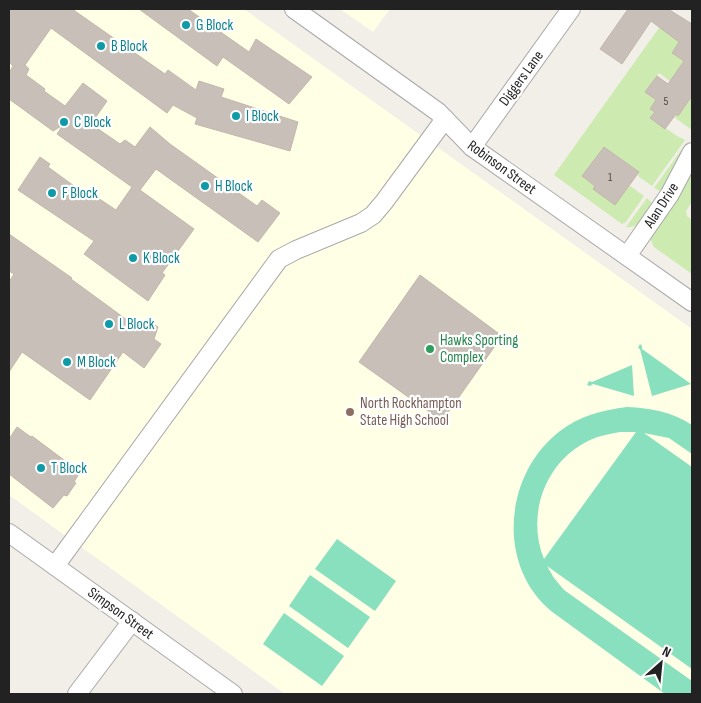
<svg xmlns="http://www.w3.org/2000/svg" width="701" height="703" font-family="'Sofia Sans Condensed',sans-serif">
	<rect width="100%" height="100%" fill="#f2efe9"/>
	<!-- education -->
	<g fill="#ffffe5">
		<polygon points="9,9 244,9 692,329 692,694 285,694 9,495"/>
		<polygon points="340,9 390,9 373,32"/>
	</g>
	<!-- grass -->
	<g fill="#cdebb0">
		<polygon points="666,18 692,37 692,41 684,36 667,33 680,42 684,61 673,76 692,90 689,95 659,73 645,92 656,101 650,108 655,112 651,118 677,136 685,140 652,186 638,176 639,172 604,147 582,176 595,186 593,189 630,186 644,196 626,222 622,224 554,175"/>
		<polygon points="692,93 692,130 674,117 676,114 678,116 690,100"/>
		<polygon points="687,142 690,145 662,192 654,188"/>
		<polygon points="692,169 692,202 686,211 687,216 692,220 692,274 654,247 651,241 651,232"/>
		<path d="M647,198L653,204C646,214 640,229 626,227Z"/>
	</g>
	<!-- pitch -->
	<g fill="#88e0be" fill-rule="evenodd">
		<polygon points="640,344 642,346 642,349 691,384 652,396 640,349 638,348"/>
		<polygon points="632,365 634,396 593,384 590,386 587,385 589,381 592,382"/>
		<path d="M627,407C651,408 672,412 692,425V454L669,438L644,433L692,467V669L547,566L554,578L564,590L692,681V694H665L551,611C496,565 504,474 560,431C580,416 602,410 627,407ZM620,432H636L544,559C526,515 545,461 590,440C599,436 609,434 620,432Z"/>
		<polygon points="337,539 396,581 375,611 315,569"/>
		<polygon points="310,575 370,617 348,648 289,606"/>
		<polygon points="284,613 344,656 322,686 263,644"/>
	</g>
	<!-- building -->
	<g fill="#c7bfb8" stroke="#c4b6ab">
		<polygon points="9,9 72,9 165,74 168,70 196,90 199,81 224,89 221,97 298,122 290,151 195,124 197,118 173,105 167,113 51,28 25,65 29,69 26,75 45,89 44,91 65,106 83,83 107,101 91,124 120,144 125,140 135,147 150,127 170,144 257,206 262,200 280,213 258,242 156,169 140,190 194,229 162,273 165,275 148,301 84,254 94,241 18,190 40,157 50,164 48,167 92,199 95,196 116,210 132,187 57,134 63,125 53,131 9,99 9,73 13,66 9,62"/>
		<polygon points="139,9 188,9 249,52 256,39 312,77 289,104 223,57 217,66"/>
		<polygon points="628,9 668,9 692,24 692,96 678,116 676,114 665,129 650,118 655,112 650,109 656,100 645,92 657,76 668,84 684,61 672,53 679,42 651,21 622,64 600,49"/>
		<polygon points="604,147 639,172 615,205 593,189 595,186 582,176"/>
		<polygon points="9,234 72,278 71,279 138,328 149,321 158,327 154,339 161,344 144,368 123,352 90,400 22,352 9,372 9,282 14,274 9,271"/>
		<polygon points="420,275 502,336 442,421 359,362"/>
		<polygon points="17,427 31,437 32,436 80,472 74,482 76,483 67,496 64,495 53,508 9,474 9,439"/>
	</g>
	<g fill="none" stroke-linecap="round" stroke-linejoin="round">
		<!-- minor casing -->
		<g stroke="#a9a9a9" stroke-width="20">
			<g id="minor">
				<polyline points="294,9 438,112 472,147 692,302"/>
				<polyline points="472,147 571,9"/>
				<polyline points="627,256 670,194 692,152"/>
				<polyline points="9,533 233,694"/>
				<polyline points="55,566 279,259 296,250 361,223 373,215 384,202 445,119"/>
				<polyline points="77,694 132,621"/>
			</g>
		</g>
		<!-- minor -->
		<use href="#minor" stroke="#fff" stroke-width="18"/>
	</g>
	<!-- markers -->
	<g fill="#0f9aa8" stroke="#fff" stroke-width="2">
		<circle cx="186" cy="25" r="5"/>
		<circle cx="101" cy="46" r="5"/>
		<circle cx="236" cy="116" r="5"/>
		<circle cx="64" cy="122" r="5"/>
		<circle cx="205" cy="186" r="5"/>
		<circle cx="52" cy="193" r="5"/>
		<circle cx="133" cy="258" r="5"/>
		<circle cx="109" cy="324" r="5"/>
		<circle cx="67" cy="362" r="5"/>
		<circle cx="41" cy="468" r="5"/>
	</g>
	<circle fill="#2e9e5b" stroke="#fff" stroke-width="2" cx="430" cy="349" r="5"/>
	<circle fill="#8d6e63" stroke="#fff" stroke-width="2" cx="350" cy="412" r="5"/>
	<g text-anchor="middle" stroke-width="4.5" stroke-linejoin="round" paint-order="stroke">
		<!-- number labels -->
		<g font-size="12" fill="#4b4948">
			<text x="666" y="105">5</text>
			<text x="610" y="181">1</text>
		</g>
		<!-- culture labels -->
		<g font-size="15" fill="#0d838f" stroke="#fff" text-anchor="start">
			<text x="196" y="30">G Block</text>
			<text x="111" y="51">B Block</text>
			<text x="246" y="121">I Block</text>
			<text x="74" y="127">C Block</text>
			<text x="215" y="191">H Block</text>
			<text x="62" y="198">F Block</text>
			<text x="143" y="263">K Block</text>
			<text x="119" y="329">L Block</text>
			<text x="77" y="367">M Block</text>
			<text x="51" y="473">T Block</text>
		</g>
		<!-- street labels -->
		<g font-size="15" fill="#222" stroke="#fff">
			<text transform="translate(521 78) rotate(-54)" y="5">Diggers Lane</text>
			<text transform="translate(502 167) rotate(36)" y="5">Robinson Street</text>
			<text transform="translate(661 205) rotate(-57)" y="5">Alan Drive</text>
			<text transform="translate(121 613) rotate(36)" y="5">Simpson Street</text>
		</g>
		<!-- leisure labels -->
		<g font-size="15" fill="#27864d" stroke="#fff" text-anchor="start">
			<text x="440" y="345">Hawks Sporting<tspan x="440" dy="17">Complex</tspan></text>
		</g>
		<!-- education labels -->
		<g font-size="15" fill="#785e54" stroke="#fff" text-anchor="start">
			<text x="360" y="408">North Rockhampton<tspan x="360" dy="17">State High School</tspan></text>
		</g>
	</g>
	<!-- border -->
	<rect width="701" height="703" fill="none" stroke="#222222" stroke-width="20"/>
	<!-- north arrow -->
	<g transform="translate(661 663) rotate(27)" stroke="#ffffff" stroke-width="4" paint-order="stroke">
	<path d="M0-4L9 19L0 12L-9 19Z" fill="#222222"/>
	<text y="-8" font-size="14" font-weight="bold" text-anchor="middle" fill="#222222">N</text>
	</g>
</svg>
